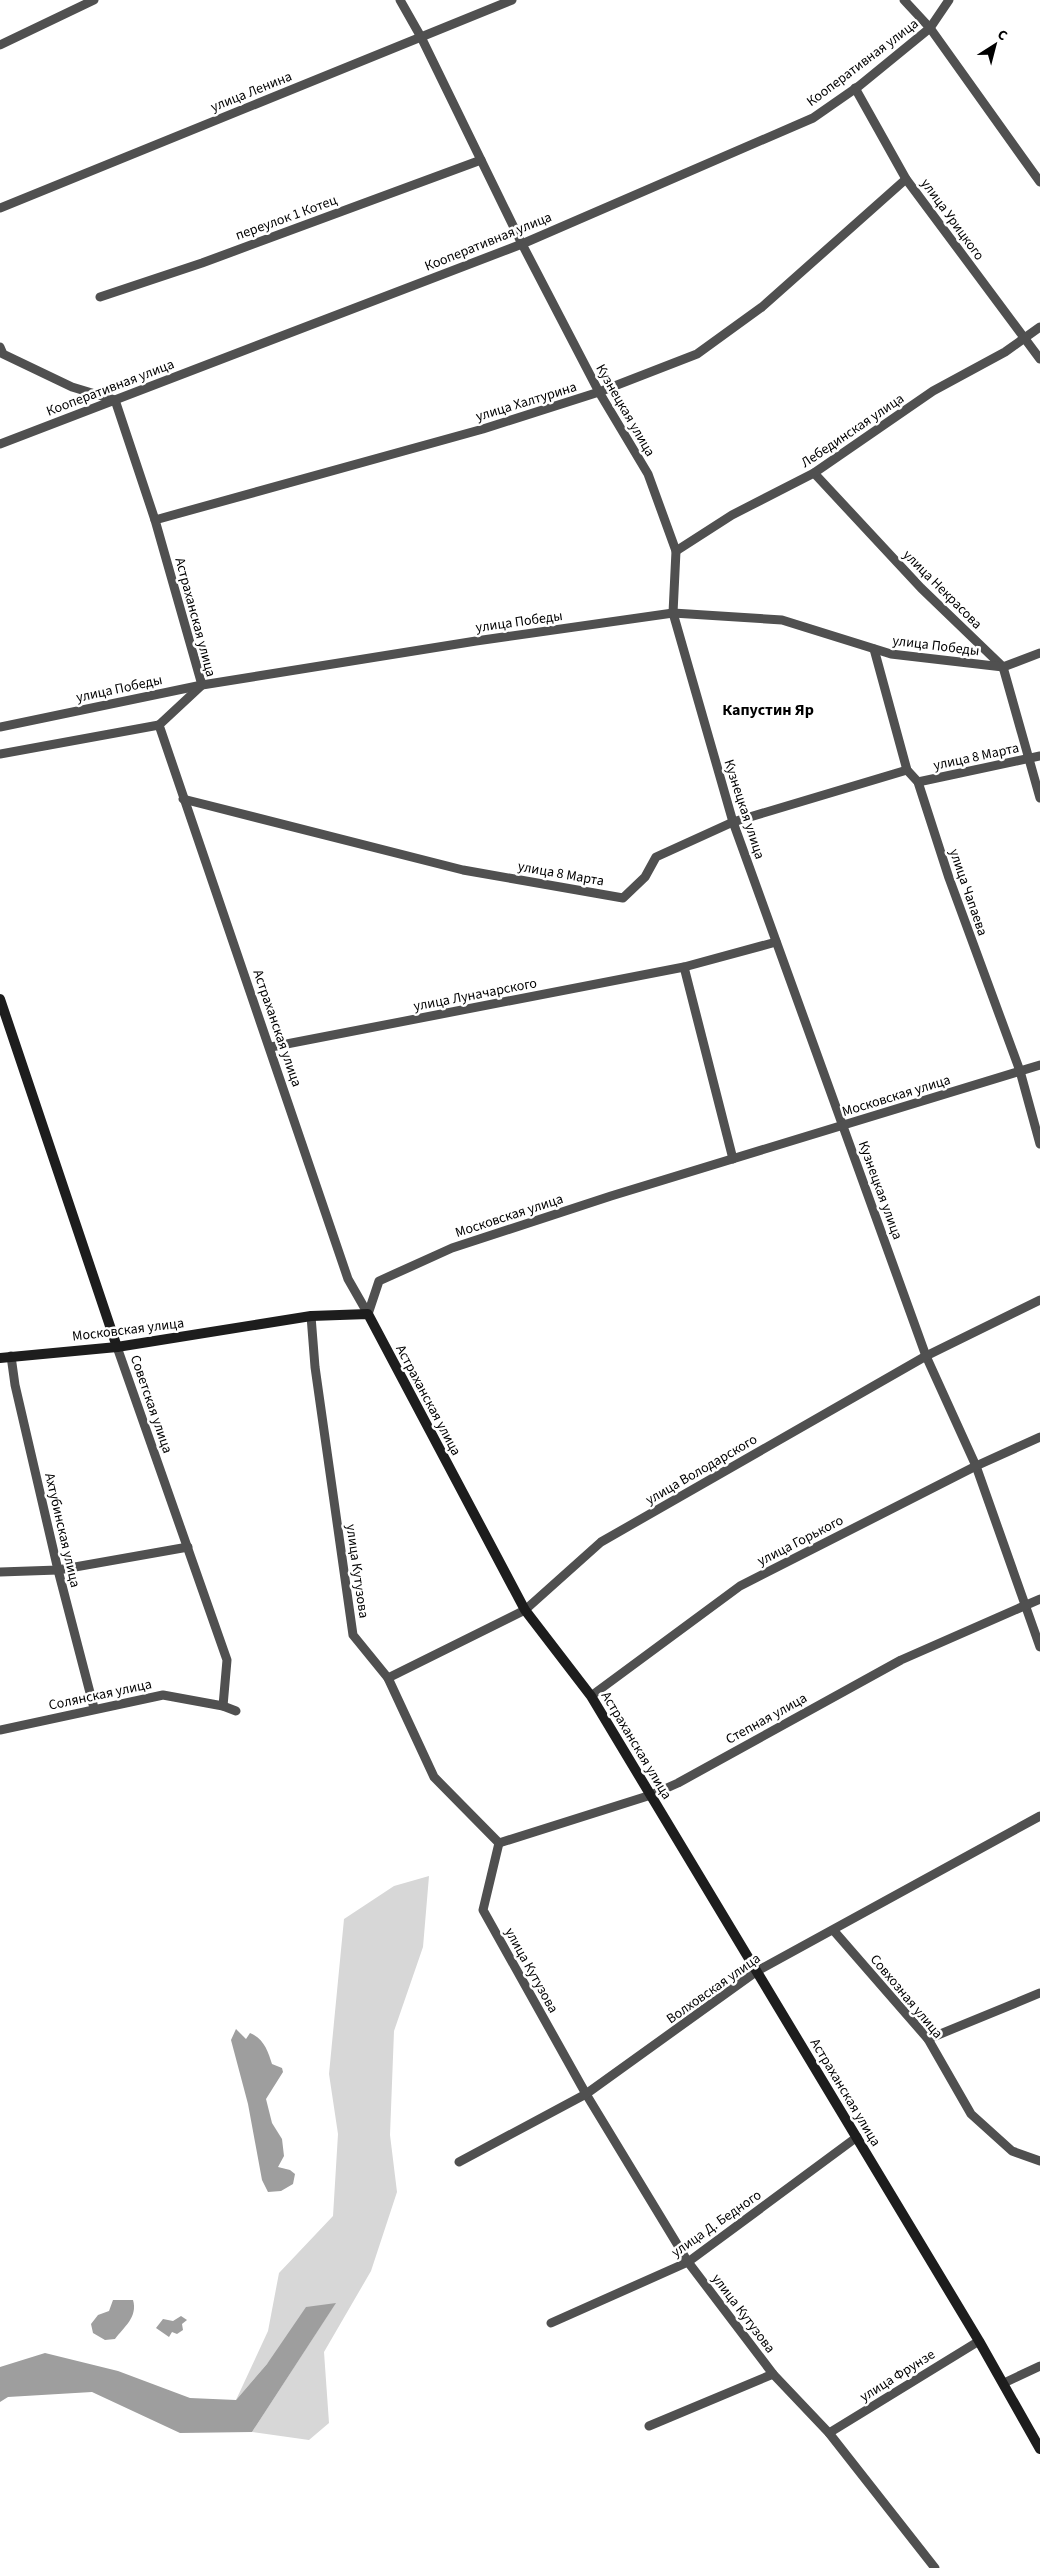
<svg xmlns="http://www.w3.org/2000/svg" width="1040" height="2568" font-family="'Source Sans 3',sans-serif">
	<rect width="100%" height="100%" fill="#fff"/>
	<!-- green -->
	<polygon fill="#d7d7d7" points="429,1876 423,1947 394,2031 390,2135 397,2192 371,2271 324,2352 329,2423 309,2440 252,2432 335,2304 267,2364 236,2400 268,2331 279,2273 333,2216 338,2134 329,2074 344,1919 394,1886"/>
	<!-- water -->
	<g fill="#9e9e9e">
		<path d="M236,2029L246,2039L250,2033C264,2039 268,2051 272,2064L282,2068L283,2072L266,2099L272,2123L282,2139L284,2156L278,2167L290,2170L295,2174L293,2184L281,2191L268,2192L262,2180L248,2104L231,2040Z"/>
		<path d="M113,2300H133C138,2317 124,2327 115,2339L105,2340L93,2333L91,2324L98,2315L109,2311Z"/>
		<polygon points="336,2303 252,2432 180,2433 92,2392 8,2397 0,2402 0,2367 45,2353 118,2371 190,2398 236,2400 267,2364 306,2307"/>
		<polygon points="181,2316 187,2320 182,2324 183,2330 177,2334 172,2332 169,2337 156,2328 163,2319 173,2321"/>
	</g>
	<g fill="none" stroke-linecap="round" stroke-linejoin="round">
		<!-- street -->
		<g stroke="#505050" stroke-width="9">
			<polyline points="400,0 421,37 522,244 599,392 648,474 676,551 673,613 733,822 926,1356 976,1466 1040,1647"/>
			<polyline points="904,0 930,28 1040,182"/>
			<polyline points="0,45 94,0"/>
			<polyline points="855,88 906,179 1040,359"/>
			<polyline points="0,208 512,0"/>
			<polyline points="100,297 202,263 481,160"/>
			<polyline points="0,347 3,354 72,387 115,400 155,520 202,685 159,725 348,1279 368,1314"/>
			<polyline points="0,444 522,244 813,118 859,86 930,28 949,0"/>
			<polyline points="814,473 921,588 1003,667 1040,798"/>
			<polyline points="155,520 483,429 599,392 697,354 762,307 906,179"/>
			<polyline points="676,551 732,515 814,473 933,391 1005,352 1040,327"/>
			<polyline points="874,649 907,770 918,782 949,878 1020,1071 1040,1144"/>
			<polyline points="0,727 202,685 476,641 673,613 782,620 891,654 1003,667 1040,653"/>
			<polyline points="0,754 159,725"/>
			<polyline points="918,782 1040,756"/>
			<polyline points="183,799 463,870 623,898 645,877 656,857 733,822 907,770"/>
			<polyline points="684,967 733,1159"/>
			<polyline points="271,1047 684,967 776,942"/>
			<polyline points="368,1314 379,1281 452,1248 611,1196 1040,1065"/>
			<polyline points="311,1316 315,1367 353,1635 388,1678 434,1777 499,1843 483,1910 586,2094 688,2262 773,2374 829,2433 935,2568"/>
			<polyline points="117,1347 227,1660 223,1706"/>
			<polyline points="11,1356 15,1385 58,1570 94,1708"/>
			<polyline points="0,1572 58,1570 188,1547"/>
			<polyline points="388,1678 525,1610 601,1542 926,1356 1040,1300"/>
			<polyline points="591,1696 740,1586 976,1466 1040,1437"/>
			<polyline points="0,1730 163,1695 223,1706 236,1711"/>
			<polyline points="499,1843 651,1795 678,1783 901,1660 1040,1599"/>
			<polyline points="834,1931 928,2039 971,2114 1012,2151 1040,2161"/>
			<polyline points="928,2039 1040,1993"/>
			<polyline points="459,2162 586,2094 757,1971 1040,1816"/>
			<polyline points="551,2323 688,2262 857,2137"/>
			<polyline points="1004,2383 1040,2366"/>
			<polyline points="649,2426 773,2374"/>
			<polyline points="829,2433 979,2341"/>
		</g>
		<!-- secondary -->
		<g stroke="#1d1d1d" stroke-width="10">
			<polyline points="0,999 117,1347"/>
			<polyline points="0,1358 117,1347 311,1316 368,1314 525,1610 591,1696 979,2341 1040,2449"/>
		</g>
	</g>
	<g text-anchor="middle" stroke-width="5" stroke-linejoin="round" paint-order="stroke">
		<!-- street labels -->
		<g font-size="14" fill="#000" stroke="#fff">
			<text transform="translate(862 62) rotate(-37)" y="5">Кооперативная улица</text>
			<text transform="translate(251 91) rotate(-22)" y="5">улица Ленина</text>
			<text transform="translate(286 217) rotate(-20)" y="5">переулок 1 Котец</text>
			<text transform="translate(953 219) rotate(54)" y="5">улица Урицкого</text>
			<text transform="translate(488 241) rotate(-22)" y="5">Кооперативная улица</text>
			<text transform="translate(110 387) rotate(-21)" y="5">Кооперативная улица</text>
			<text transform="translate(526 401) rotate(-17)" y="5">улица Халтурина</text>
			<text transform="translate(626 410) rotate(60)" y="5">Кузнецкая улица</text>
			<text transform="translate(852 430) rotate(-34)" y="5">Лебединская улица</text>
			<text transform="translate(943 589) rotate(45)" y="5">улица Некрасова</text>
			<text transform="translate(196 617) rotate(75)" y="5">Астраханская улица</text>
			<text transform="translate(519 621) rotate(-8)" y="5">улица Победы</text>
			<text transform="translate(936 645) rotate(7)" y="5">улица Победы</text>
			<text transform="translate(119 688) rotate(-12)" y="5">улица Победы</text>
			<text transform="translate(976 756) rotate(-12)" y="5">улица 8 Марта</text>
			<text transform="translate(745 809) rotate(72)" y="5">Кузнецкая улица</text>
			<text transform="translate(561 873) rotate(10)" y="5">улица 8 Марта</text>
			<text transform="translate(969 892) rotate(71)" y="5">улица Чапаева</text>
			<text transform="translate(475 994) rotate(-11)" y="5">улица Луначарского</text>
			<text transform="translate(278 1028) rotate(71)" y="5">Астраханская улица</text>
			<text transform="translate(896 1095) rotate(-17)" y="5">Московская улица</text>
			<text transform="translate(881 1190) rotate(70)" y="5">Кузнецкая улица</text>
			<text transform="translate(509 1215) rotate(-18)" y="5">Московская улица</text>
			<text transform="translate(128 1329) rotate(-7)" y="5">Московская улица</text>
			<text transform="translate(429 1400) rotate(62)" y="5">Астраханская улица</text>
			<text transform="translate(152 1404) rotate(71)" y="5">Советская улица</text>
			<text transform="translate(701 1469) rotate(-30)" y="5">улица Володарского</text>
			<text transform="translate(63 1530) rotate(77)" y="5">Ахтубинская улица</text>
			<text transform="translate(800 1540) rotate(-27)" y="5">улица Горького</text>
			<text transform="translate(358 1571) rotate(82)" y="5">улица Кутузова</text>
			<text transform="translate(100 1694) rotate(-12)" y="5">Солянская улица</text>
			<text transform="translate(766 1718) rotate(-29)" y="5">Степная улица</text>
			<text transform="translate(637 1745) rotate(59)" y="5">Астраханская улица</text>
			<text transform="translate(532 1970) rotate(61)" y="5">улица Кутузова</text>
			<text transform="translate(713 1988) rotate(-35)" y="5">Волховская улица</text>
			<text transform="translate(907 1996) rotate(50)" y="5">Совхозная улица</text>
			<text transform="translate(846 2092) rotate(59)" y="5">Астраханская улица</text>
			<text transform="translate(716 2223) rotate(-35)" y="5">улица Д. Бедного</text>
			<text transform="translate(744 2313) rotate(53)" y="5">улица Кутузова</text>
			<text transform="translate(897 2375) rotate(-32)" y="5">улица Фрунзе</text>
		</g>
		<!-- quarter labels -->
		<g font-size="16" font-weight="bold" fill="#000" stroke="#fff">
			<text x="768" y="715">Капустин Яр</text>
		</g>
	</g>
	<!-- north arrow -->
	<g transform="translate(995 45) rotate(36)" stroke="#ffffff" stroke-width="4" paint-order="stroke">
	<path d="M0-4L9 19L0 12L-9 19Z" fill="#000000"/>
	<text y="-8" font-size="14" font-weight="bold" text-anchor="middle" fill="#000000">С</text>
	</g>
</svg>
